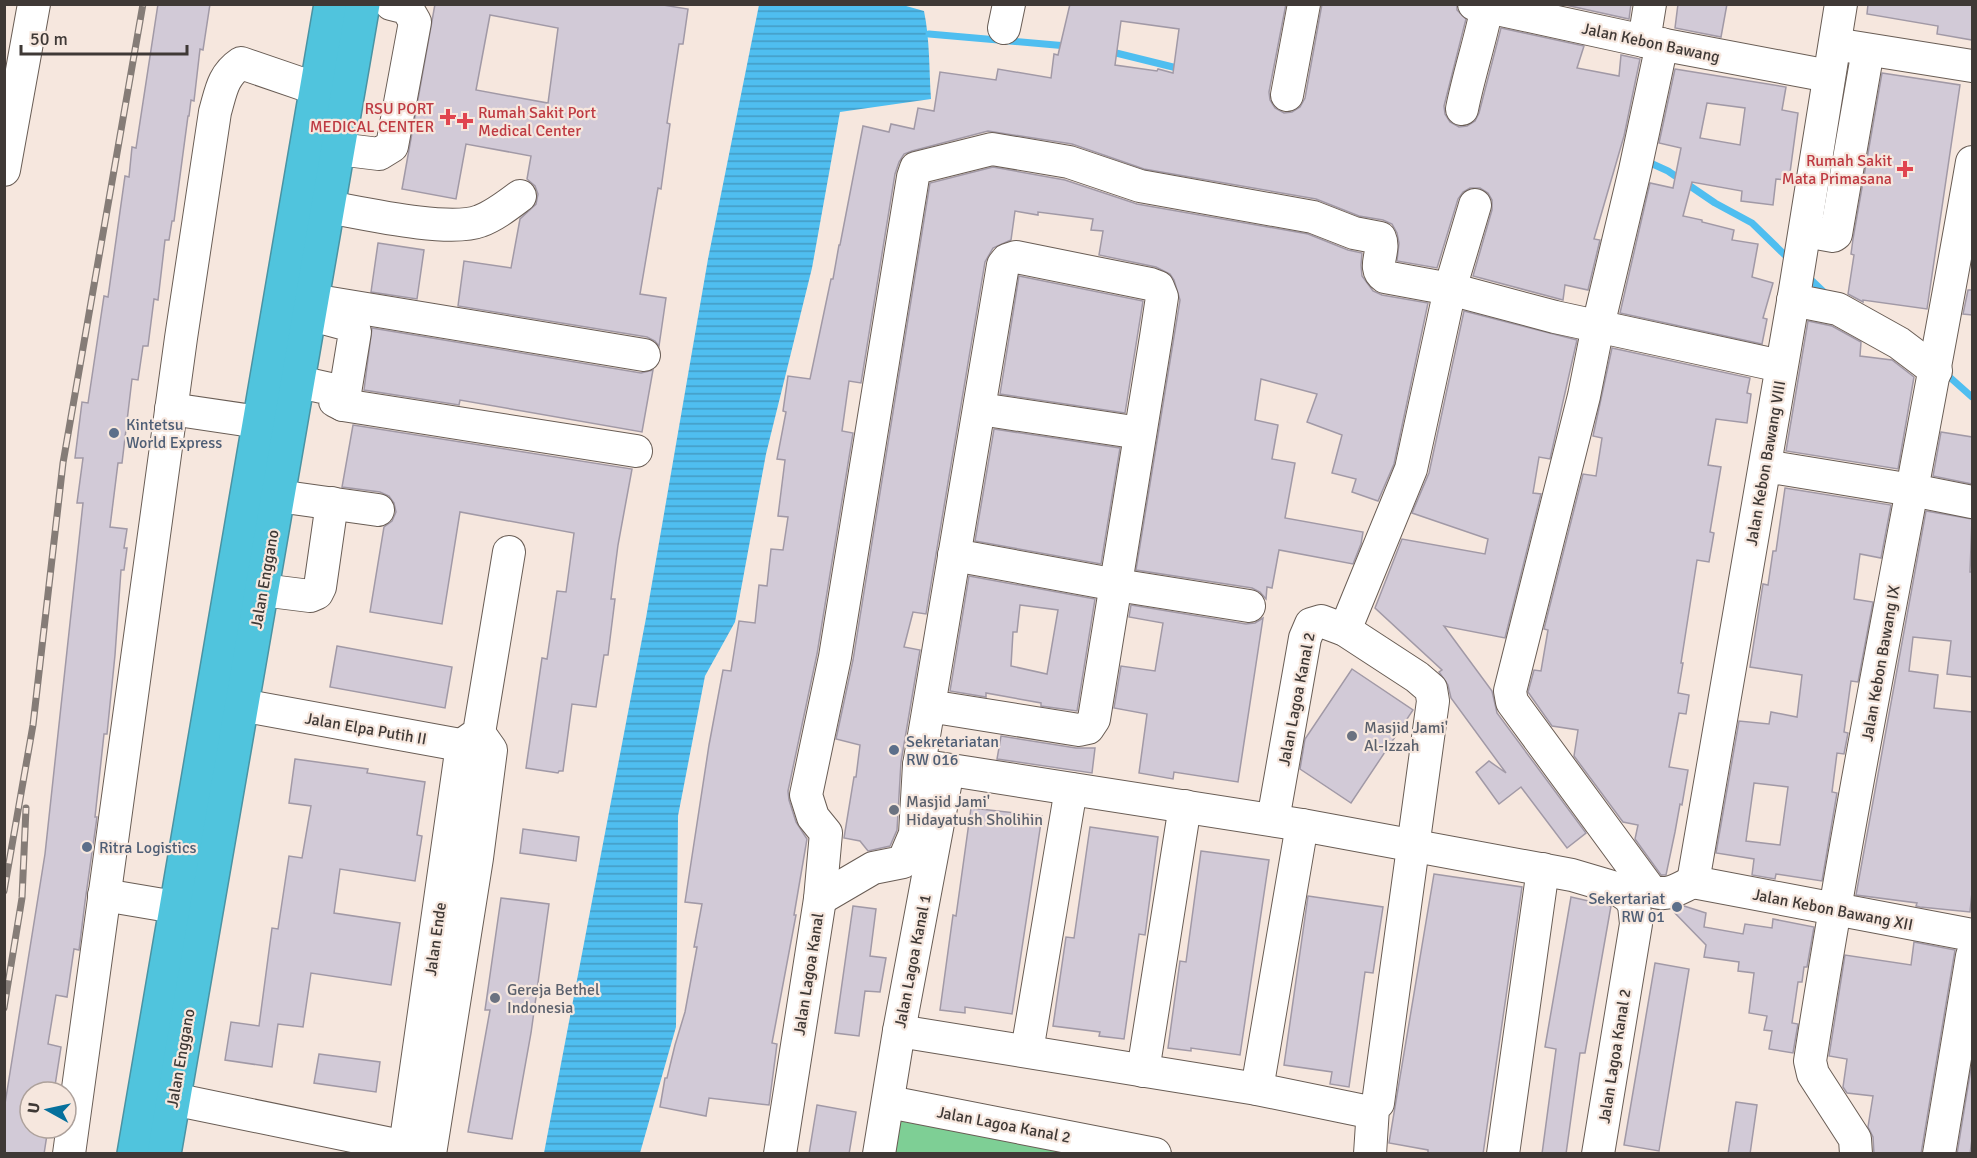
<svg xmlns="http://www.w3.org/2000/svg" width="1977" height="1158" font-family="Signika,sans-serif">
	<defs>
		<pattern id="water-rules" width="6" height="5" patternUnits="userSpaceOnUse" patternTransform="scale(1.5)"><rect width="6" height="5" fill="#4fbef0"/><path d="M0 2.5h6" fill="none" stroke="#439bc3"/></pattern>
	</defs>
	<rect width="100%" height="100%" fill="#f6e7de"/>
	<!-- grass -->
	<polygon fill="#7ecf95" points="899,1121 1079,1153 895,1154"/>
	<!-- water -->
	<path fill="url(#water-rules)" d="M899,4L924,11C930,40 929,70 931,99L840,112L812,268L766,454L735,622L705,676L678,816L676,1027L640,1153H544L646,618L708,259L759,5Z"/>
	<g fill="none" stroke-linecap="round" stroke-linejoin="round">
		<!-- stream -->
		<g stroke="#4fbef0" stroke-width="7">
			<polyline points="929,34 1067,46"/>
			<polyline points="1108,51 1181,69"/>
			<polyline points="1646,161 1668,171 1715,203 1752,223 1789,259"/>
			<polyline points="1806,275 1826,294"/>
			<polyline points="1945,373 1972,397"/>
		</g>
	</g>
	<!-- building -->
	<g fill="#d2cad7" stroke="#a199a6" stroke-width="1.5" fill-rule="evenodd">
		<polygon points="158,4 210,4 203,50 200,49 194,101 191,100 189,116 188,116 174,221 172,221 169,240 165,240 158,300 154,299 148,346 143,346 138,380 132,379 122,463 118,463 110,527 127,529 124,548 127,548 124,570 121,570 115,655 107,734 104,734 95,817 97,817 85,902 79,950 74,949 67,997 56,995 48,1044 61,1047 54,1092 30,1092 30,1128 48,1128 44,1154 4,1154 4,1110 45,854 83,503 77,503 83,458 75,458 82,402 88,403 104,296 108,297 125,176 129,177 132,147 136,148"/>
		<path d="M435,4H657L688,9L683,44H679L667,123L670,124L661,189L658,188L640,294L666,298L659,346L655,341L647,337L458,306L464,261L511,268L520,219L536,204L538,194L535,186L527,179L531,156L466,144L456,199L402,189ZM490,15L558,28L548,103L476,90Z"/>
		<path d="M1070,4H1286L1269,92L1270,100L1275,108L1284,113L1292,112L1300,107L1305,98L1322,4H1457V10L1466,19L1444,106L1445,114L1450,122L1459,127L1467,126L1475,121L1479,113L1501,28L1584,46L1577,68L1619,76L1621,55L1640,59L1624,136L1594,239L1600,240L1588,290L1565,285L1563,300L1473,276L1492,210V200L1488,193L1480,188H1470L1463,192L1458,199L1437,268L1397,261L1399,243L1397,233L1392,224L1383,220L1359,216L1316,199L1144,169L1072,144L988,131L912,151L904,154L899,162L895,174L861,383L849,381L842,431L853,433L817,654L788,791L789,800L796,822L807,839L794,915H796L772,1043L777,1044L769,1105L709,1098L706,1116L660,1107L665,1078H667L675,1045L685,1012L697,947H694L702,904L685,902L709,745L723,670L731,671L739,621L755,623L759,585L767,586L771,549L783,550L788,517L778,516L785,460L777,459L786,412L783,411L788,376L810,379L831,279H833L839,245H840L863,126L889,132L891,124L914,129L918,108L934,111L940,72L996,80L998,69L1051,78L1054,54L1058,55ZM1121,21L1179,29L1173,73L1158,69L1157,71L1115,65Z"/>
		<polygon points="1561,4 1631,4 1629,19"/>
		<polygon points="1678,4 1727,4 1721,37 1675,28"/>
		<polygon points="1868,4 1972,4 1972,40 1937,34 1938,26 1867,14"/>
		<path d="M1675,69L1786,87L1782,110L1798,113L1789,180L1776,179L1773,205L1741,201L1742,191L1692,182L1683,216L1702,220V222L1734,230L1732,240L1758,244L1752,277L1773,283L1763,318L1767,319L1762,344L1620,313L1650,183L1673,188L1681,148L1659,143ZM1707,103L1745,108L1740,145L1700,138Z"/>
		<polygon points="1882,73 1960,85 1927,309 1863,300 1863,302 1848,294 1854,255 1851,254 1853,239"/>
		<polygon points="993,167 1065,180 1137,204 1308,234 1348,250 1362,253 1361,265 1362,276 1373,291 1382,295 1428,303 1394,464 1378,501 1352,492 1356,479 1332,473 1342,435 1307,422 1317,394 1261,379 1255,420 1278,425 1272,459 1295,463 1285,518 1363,532 1361,544 1353,564 1279,550 1272,588 1267,587 1266,599 1260,592 1252,588 1136,570 1180,300 1174,280 1170,274 1156,267 1099,255 1103,231 1091,230 1093,219 1038,212 1038,215 1015,211 1011,240 993,248 985,262 926,614 913,612 904,647 920,650 901,762 897,830 890,846 868,851 860,841 844,838 854,777 856,777 860,745 836,739 853,660 930,183"/>
		<polygon points="378,243 424,250 417,299 371,292"/>
		<polygon points="1019,276 1143,301 1125,413 1000,394"/>
		<polygon points="1968,290 1972,290 1972,315 1963,314"/>
		<polygon points="1464,311 1577,340 1550,459 1539,457 1533,493 1541,494 1505,638 1444,626 1492,691 1497,713 1586,833 1567,848 1521,787 1499,804 1476,772 1489,761 1506,773 1451,698 1448,685 1439,672 1442,670 1375,608 1402,539 1485,554 1488,539 1412,513 1429,473"/>
		<polygon points="1808,321 1832,326 1861,342 1860,356 1892,360 1914,377 1898,469 1786,451"/>
		<polygon points="372,328 641,373 653,370 642,432 460,400 459,405 364,390"/>
		<polygon points="1612,348 1750,378 1747,393 1751,394 1747,423 1716,419 1708,465 1721,467 1710,532 1714,533 1709,562 1697,560 1681,663 1683,663 1678,693 1689,695 1686,714 1679,713 1669,767 1688,770 1682,805 1680,804 1675,832 1666,875 1661,875 1635,839 1638,825 1623,822 1574,756 1578,730 1552,726 1528,692 1534,670 1541,671 1548,630 1544,629 1583,474 1596,476 1602,438 1593,436"/>
		<polygon points="353,425 632,469 618,545 611,599 615,599 608,655 604,655 596,707 572,704 563,771 559,771 558,773 526,768 542,658 547,659 557,591 566,592 574,533 460,512 442,624 370,612 384,527 392,521 396,512 394,503 389,496 380,492 342,487"/>
		<polygon points="994,429 1120,448 1101,564 975,541"/>
		<polygon points="1941,432 1972,437 1972,484 1933,476"/>
		<path d="M1785,488L1891,505L1881,558L1860,554L1854,599L1873,602L1858,682L1851,681L1844,732L1848,733L1844,754L1837,753L1832,792L1837,793L1822,881L1776,874L1775,879L1752,875L1754,859L1716,853L1739,721L1769,724L1771,712L1797,717L1802,675L1750,667L1763,584L1768,585L1773,551H1776ZM1754,783L1788,787L1780,845L1746,841Z"/>
		<polygon points="1926,511 1972,519 1970,572 1972,572 1972,677 1947,674 1951,641 1913,637 1909,671 1938,675 1934,708 1972,712 1972,892 1970,912 1920,907 1916,906 1917,903 1856,895"/>
		<path d="M969,576L1095,599L1077,711L1041,706V703L986,693V697L950,691ZM1020,605L1058,610L1047,674L1011,666L1013,632H1017Z"/>
		<polygon points="1131,605 1246,624 1255,623 1263,618 1238,782 1174,772 1173,779 1139,773 1147,714 1114,708 1121,666 1155,671 1163,623 1129,617"/>
		<polygon points="337,646 452,667 445,708 330,687"/>
		<polygon points="1352,669 1413,710 1351,803 1300,769 1305,739"/>
		<polygon points="1001,736 1076,748 1095,748 1092,773 997,759"/>
		<polygon points="295,759 368,769 367,773 425,782 417,835 422,836 415,881 340,869 334,913 400,923 391,985 311,973 303,1027 278,1024 272,1067 225,1060 231,1022 259,1026 272,928 278,929 289,856 302,858 311,806 289,803"/>
		<polygon points="971,808 1042,816 1012,1014 965,1007 965,1013 940,1010 953,915 956,916"/>
		<polygon points="1090,827 1158,837 1145,935 1139,934 1124,1039 1099,1036 1100,1032 1053,1026 1066,937 1074,938"/>
		<polygon points="523,829 579,837 576,861 520,853"/>
		<polygon points="1201,851 1269,860 1240,1055 1191,1048 1191,1051 1168,1048 1180,961 1186,962"/>
		<polygon points="1434,874 1522,887 1483,1154 1428,1154 1428,1150 1389,1143"/>
		<polygon points="1308,896 1383,907 1373,973 1365,972 1349,1087 1330,1084 1332,1072 1284,1065"/>
		<polygon points="1571,897 1611,906 1585,1053 1580,1053 1566,1154 1542,1154 1556,1049 1545,1047"/>
		<polygon points="501,898 549,904 531,1033 512,1139 468,1132 490,1010 485,1010"/>
		<polygon points="853,906 876,909 870,956 886,958 880,992 865,991 859,1036 835,1033"/>
		<polygon points="1684,906 1706,913 1704,927 1743,934 1745,924 1772,928 1773,919 1814,927 1807,967 1804,967 1802,982 1798,982 1792,1023 1798,1024 1793,1053 1769,1049 1772,1031 1764,1030 1767,1016 1749,1013 1754,973 1738,971 1739,962 1704,957 1706,945 1672,910"/>
		<polygon points="1914,942 1955,950 1921,1154 1874,1154 1873,1137 1868,1127 1873,1096 1847,1093 1843,1087 1847,1059 1829,1056 1845,955 1911,965"/>
		<polygon points="1655,963 1689,969 1659,1151 1624,1145"/>
		<polygon points="319,1054 380,1062 376,1092 314,1083"/>
		<polygon points="1972,1062 1972,1139 1970,1154 1957,1154"/>
		<polygon points="1736,1102 1757,1105 1750,1154 1728,1154"/>
		<polygon points="817,1105 856,1112 849,1154 809,1154"/>
	</g>
	<g fill="none" stroke-linecap="round" stroke-linejoin="round">
		<!-- minor casing -->
		<g stroke="#695d55" stroke-width="34">
			<g id="minor">
				<polyline points="1474,4 1644,41 1829,76"/>
				<polyline points="1004,28 1009,4"/>
				<polyline points="1644,41 1650,4"/>
				<path d="M1662,44L1635,170L1598,326L1584,396L1510,691L1512,702L1650,890C1667,898 1677,889 1693,882"/>
				<polyline points="1847,46 1972,66"/>
				<polyline points="1287,95 1304,4"/>
				<path d="M1462,109C1469,74 1480,42 1487,7"/>
				<polyline points="338,149 379,154 392,146 415,22 407,8 391,4"/>
				<polyline points="4,170 34,4"/>
				<path d="M328,207C362,213 449,233 480,221C494,216 508,205 520,196"/>
				<polyline points="1805,231 1833,236 1836,234 1868,50"/>
				<polyline points="312,300 644,355"/>
				<polyline points="1793,300 1838,309 1899,343 1936,371"/>
				<polyline points="316,316 353,326 355,332 343,405"/>
				<polyline points="299,382 335,390 335,401 343,405 636,451"/>
				<polyline points="171,409 259,422"/>
				<polyline points="980,409 1140,433"/>
				<polyline points="1765,466 1912,490 1972,502"/>
				<polyline points="278,496 378,510"/>
				<polyline points="954,555 1117,585 1249,606"/>
				<polyline points="262,590 310,596 317,593 320,587 332,503"/>
				<polyline points="1345,630 1411,469 1450,289 1475,205"/>
				<polyline points="241,705 482,749"/>
				<polyline points="919,765 1302,825 1572,875 1616,888 1629,897 1634,905 1636,924 1598,1154"/>
				<polyline points="1273,820 1305,638 1311,624 1321,621 1345,630 1417,677 1431,689 1433,701 1378,1103 1373,1108 1370,1154"/>
				<polyline points="1693,882 1795,290 1841,4"/>
				<polyline points="1693,882 1972,935"/>
				<polyline points="104,895 175,907"/>
				<path d="M820,899L873,868L903,862L915,834L919,765L929,706C954,559 979,412 1003,265L1007,260L1016,257L1150,284L1158,287L1162,297L1156,337L1094,719L1088,728L1079,730L929,706"/>
				<polyline points="899,1031 1257,1089 1364,1111 1373,1108"/>
				<polyline points="1027,1051 1071,789"/>
				<polyline points="1143,1071 1185,806"/>
				<polyline points="1257,1089 1302,825"/>
				<polyline points="173,1099 425,1151"/>
				<polyline points="889,1102 1155,1154"/>
				<path d="M69,1154L181,338L215,112C221,92 222,76 241,63L317,89"/>
				<polyline points="404,1154 462,745 479,733 509,552"/>
				<polyline points="430,1154 477,858 491,750 479,733"/>
				<path d="M780,1154L820,899L826,833L813,817L806,795L835,657L913,177L916,168L992,149L1069,162L1140,186L1313,217L1354,233L1380,238C1386,251 1371,268 1385,277L1450,289L1555,317L1781,366"/>
				<polyline points="879,1154 899,1031 948,770"/>
				<polyline points="1503,1154 1543,869"/>
				<path d="M1856,1154L1855,1139L1813,1074L1810,1061C1857,760 1920,462 1972,162"/>
				<polyline points="1939,1154 1972,956"/>
			</g>
		</g>
		<!-- highway casing -->
		<g stroke="#4a93a3" stroke-width="36">
			<g id="highway">
				<polyline points="134,1154 331,4"/>
				<polyline points="164,1154 363,4"/>
			</g>
		</g>
		<!-- minor -->
		<use href="#minor" stroke="#fff" stroke-width="32"/>
		<!-- highway -->
		<use href="#highway" stroke="#50c4dd" stroke-width="33"/>
		<!-- rail casing -->
		<g stroke="#857c77" stroke-width="7">
			<g id="rail">
				<polyline points="4,891 33,725 63,463 143,4"/>
				<polyline points="4,1008 22,898 26,808"/>
			</g>
		</g>
		<!-- rail -->
		<use href="#rail" stroke="#f6e7de" stroke-width="4.5" stroke-dasharray="14" stroke-linecap="butt"/>
	</g>
	<!-- markers -->
	<g fill="#e0444e" stroke="#f6e7de" stroke-width="2">
		<path d="M445 108h6v6h6v6h-6v6h-6v-6h-6v-6h6z"/>
		<path d="M462 112h6v6h6v6h-6v6h-6v-6h-6v-6h6z"/>
		<path d="M1902 160h6v6h6v6h-6v6h-6v-6h-6v-6h6z"/>
	</g>
	<g fill="#5c6f8a" stroke="#f6e7de" stroke-width="2">
		<circle cx="114" cy="433" r="6"/>
		<circle cx="894" cy="750" r="6"/>
		<circle cx="87" cy="847" r="6"/>
		<circle cx="1677" cy="907" r="6"/>
	</g>
	<g fill="#6b7280" stroke="#f6e7de" stroke-width="2">
		<circle cx="1352" cy="736" r="6"/>
		<circle cx="894" cy="810" r="6"/>
		<circle cx="495" cy="998" r="6"/>
	</g>
	<g text-anchor="middle" stroke-width="4.5" stroke-linejoin="round" paint-order="stroke">
		<!-- street labels -->
		<g font-size="16" fill="#3f3936" stroke="#f6e7de">
			<text transform="translate(1651 42) rotate(12)" y="6">Jalan Kebon Bawang</text>
			<text transform="translate(1765 463) rotate(-80)" y="6">Jalan Kebon Bawang VIII</text>
			<text transform="translate(264 579) rotate(-80)" y="6">Jalan Enggano</text>
			<text transform="translate(1880 663) rotate(-80)" y="6">Jalan Kebon Bawang IX</text>
			<text transform="translate(1296 699) rotate(-79)" y="6">Jalan Lagoa Kanal 2</text>
			<text transform="translate(366 728) rotate(10)" y="6">Jalan Elpa Putih II</text>
			<text transform="translate(1833 909) rotate(11)" y="6">Jalan Kebon Bawang XII</text>
			<text transform="translate(435 939) rotate(-82)" y="6">Jalan Ende</text>
			<text transform="translate(912 961) rotate(-79)" y="6">Jalan Lagoa Kanal 1</text>
			<text transform="translate(808 974) rotate(-81)" y="6">Jalan Lagoa Kanal</text>
			<text transform="translate(1614 1056) rotate(-81)" y="6">Jalan Lagoa Kanal 2</text>
			<text transform="translate(180 1058) rotate(-80)" y="6">Jalan Enggano</text>
			<text transform="translate(1004 1124) rotate(11)" y="6">Jalan Lagoa Kanal 2</text>
		</g>
		<!-- health labels -->
		<g font-size="16" fill="#be3a42" stroke="#f6e7de" text-anchor="end">
			<text x="434" y="114">RSU PORT<tspan x="434" dy="18">MEDICAL CENTER</tspan></text>
			<text x="478" y="118" text-anchor="start">Rumah Sakit Port<tspan x="478" dy="18">Medical Center</tspan></text>
			<text x="1892" y="166">Rumah Sakit<tspan x="1892" dy="18">Mata Primasana</tspan></text>
		</g>
		<!-- service labels -->
		<g font-size="16" fill="#4e5e75" stroke="#f6e7de" text-anchor="start">
			<text x="126" y="430">Kintetsu<tspan x="126" dy="18">World Express</tspan></text>
			<text x="906" y="747">Sekretariatan<tspan x="906" dy="18">RW 016</tspan></text>
			<text x="99" y="853">Ritra Logistics</text>
			<text x="1665" y="904" text-anchor="end">Sekertariat<tspan x="1665" dy="18">RW 01</tspan></text>
		</g>
		<!-- worship labels -->
		<g font-size="16" fill="#5b616d" stroke="#f6e7de" text-anchor="start">
			<text x="1364" y="733">Masjid Jami'<tspan x="1364" dy="18">Al-Izzah</tspan></text>
			<text x="906" y="807">Masjid Jami'<tspan x="906" dy="18">Hidayatush Sholihin</tspan></text>
			<text x="507" y="995">Gereja Bethel<tspan x="507" dy="18">Indonesia</tspan></text>
		</g>
	</g>
	<!-- border -->
	<rect width="1977" height="1158" fill="none" stroke="#3f3936" stroke-width="12"/>
	<!-- north arrow -->
	<g transform="translate(48 1110) rotate(278)"><circle r="28" fill="#f6e7de" stroke="#ada19b" stroke-width="1.5"/>
	<path d="M0-4.5L10 22L0 15L-10 22Z" fill="#06709c"/>
	<text y="-9" font-size="16" font-weight="bold" text-anchor="middle" fill="#3f3936">U</text>
	</g>
	<!-- scale -->
	<path d="M21 45v9h166v-9" fill="none" stroke="#3f3936" stroke-width="3"/>
	<text x="30" y="45" font-size="18" fill="#3f3936" stroke="#f6e7de" stroke-width="4.5" paint-order="stroke">50 m</text>
</svg>
